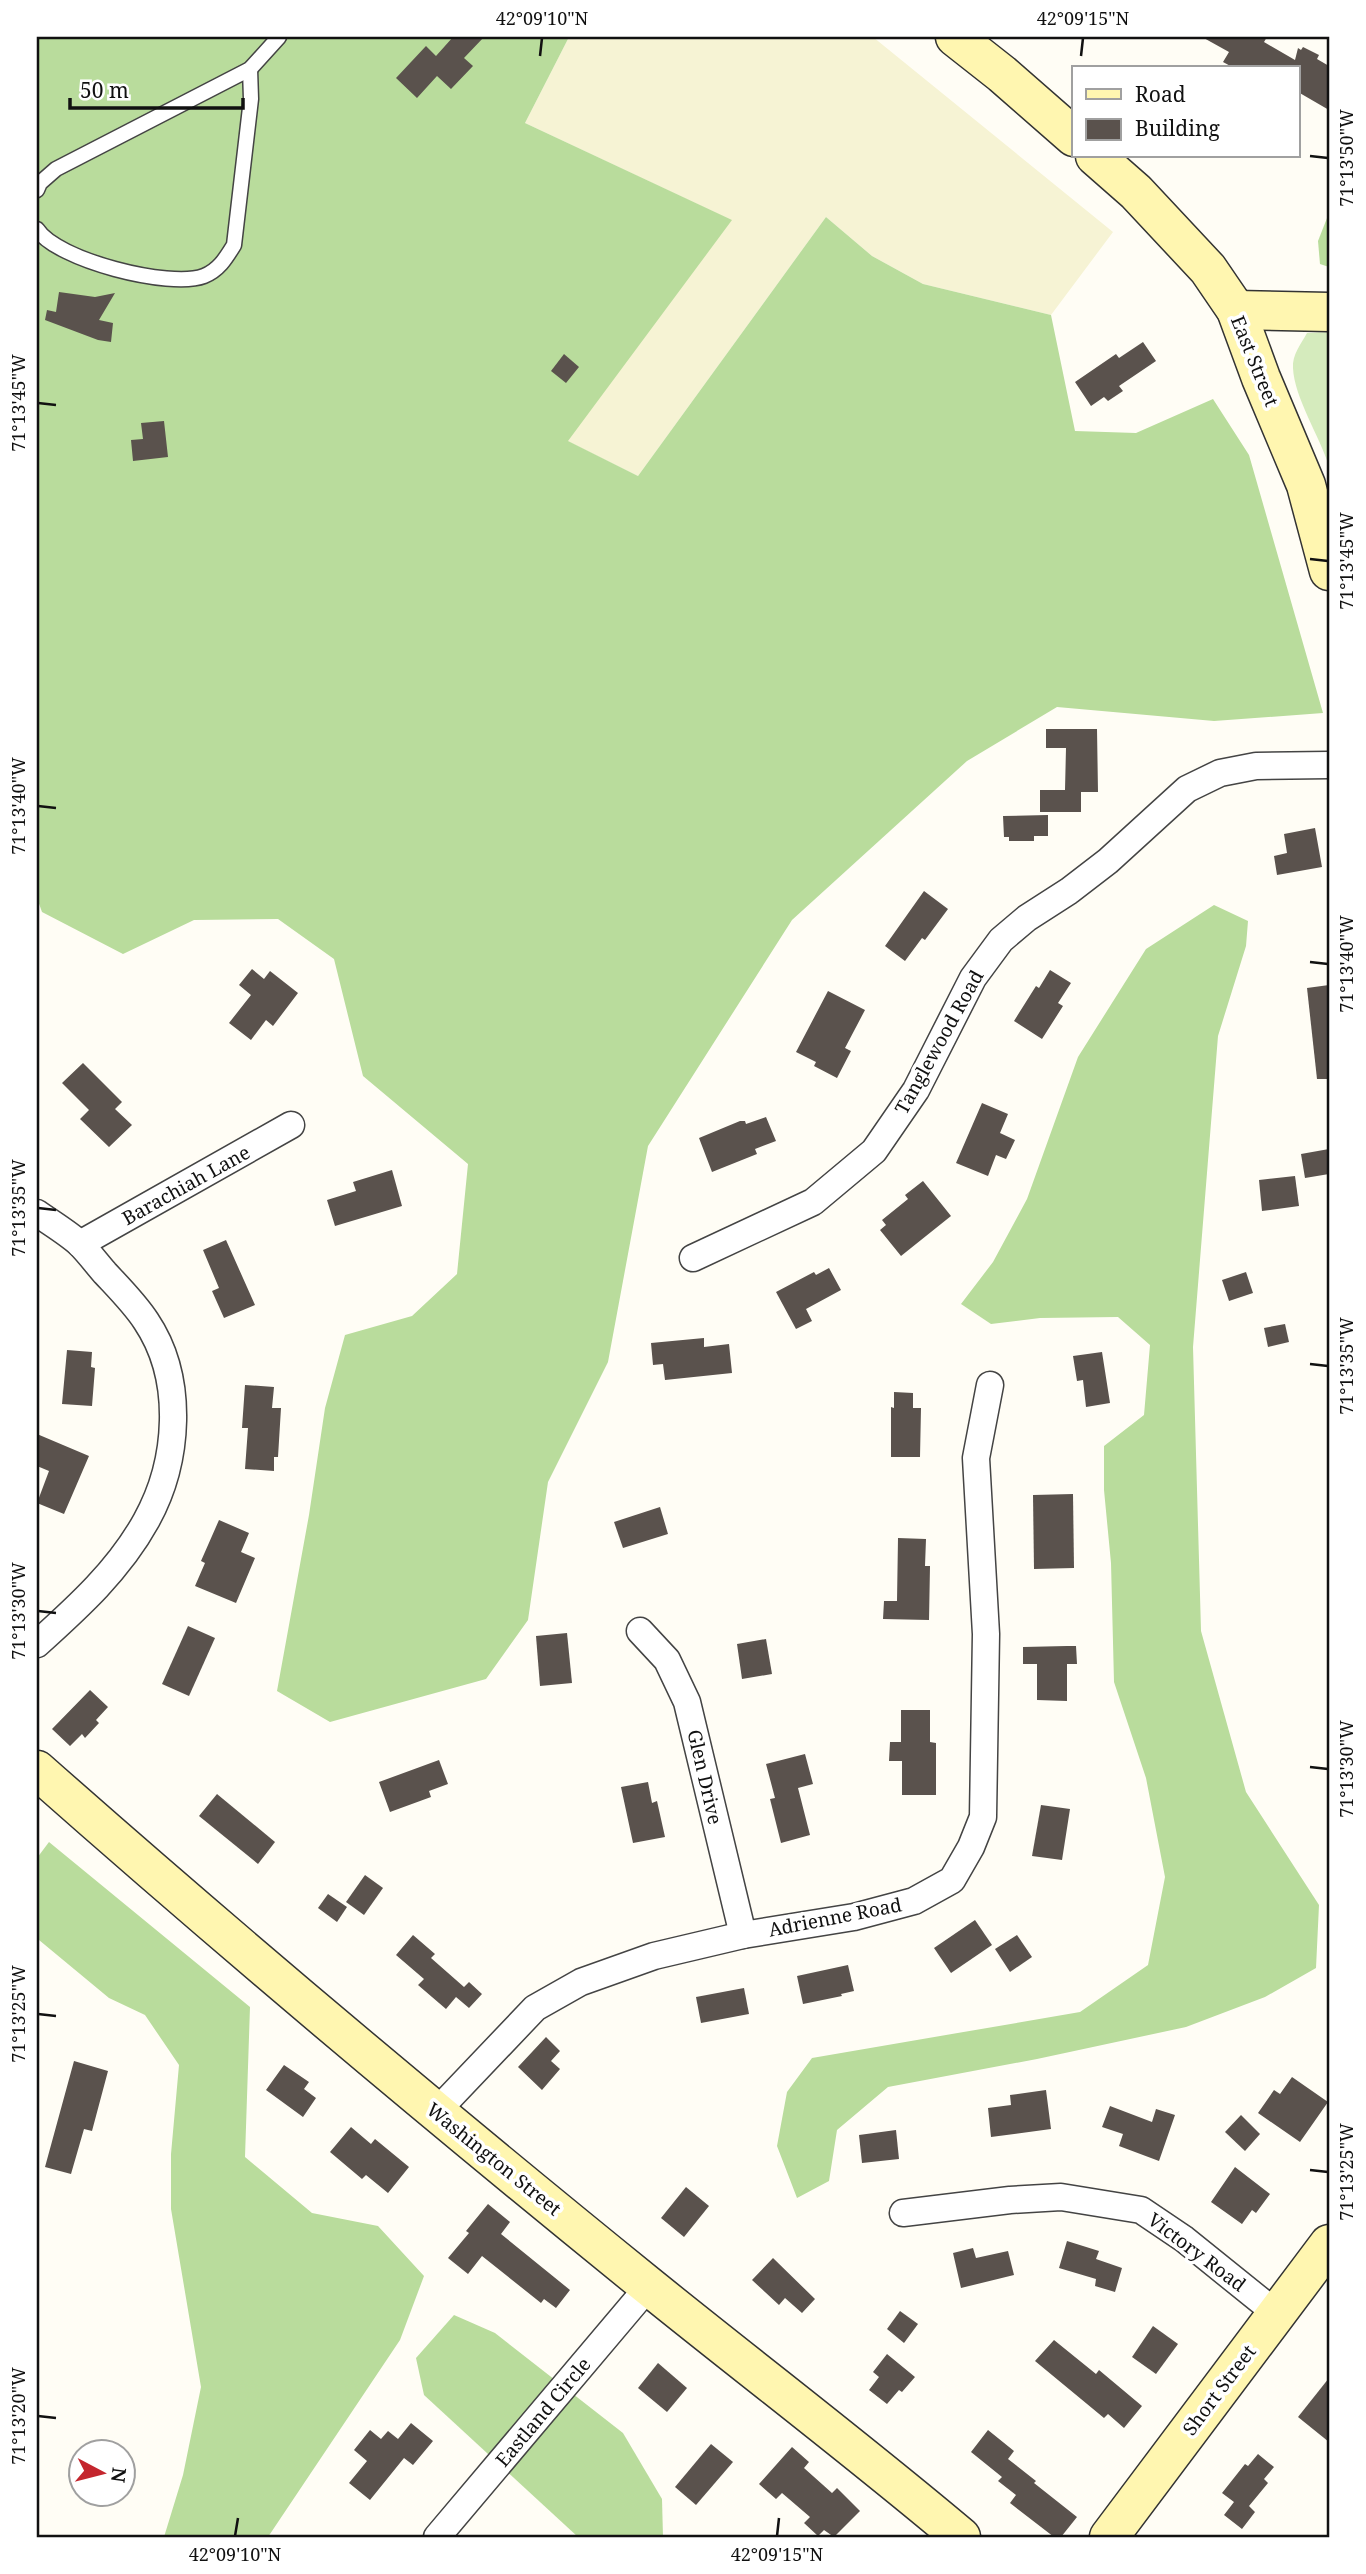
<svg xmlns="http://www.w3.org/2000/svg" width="1366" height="2574" font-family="'Noto Serif',serif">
	<rect width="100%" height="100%" fill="#fffdf5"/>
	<!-- farmland -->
	<polygon fill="#f6f3d4" points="569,37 873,37 1113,232 1051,315 923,284 872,256 826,217 638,476 567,441 731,220 525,123"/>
	<!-- green -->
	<path fill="#d5ebbd" d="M1329,332V466C1320,437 1294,397 1293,368C1292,355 1301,344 1307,333Z"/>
	<!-- forest -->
	<g fill="#b9dc9c">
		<polygon points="37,37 569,37 525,123 732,220 568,441 638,476 826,217 872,256 923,284 1051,315 1075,431 1136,433 1213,399 1249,455 1323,713 1214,721 1057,707 967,761 792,920 648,1146 608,1362 548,1482 528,1620 486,1679 330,1722 277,1691 309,1515 325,1408 345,1335 412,1316 457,1274 468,1164 363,1076 334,959 278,919 194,920 123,954 42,912 37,898"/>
		<polygon points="1329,213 1329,267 1320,264 1318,241"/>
		<polygon points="1214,905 1248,921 1246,946 1218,1036 1193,1347 1201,1631 1246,1792 1319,1905 1316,1968 1265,1997 1186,2027 1037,2059 888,2087 837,2130 829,2181 797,2198 777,2146 787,2092 812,2058 1080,2012 1148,1965 1165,1877 1146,1778 1114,1682 1111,1563 1104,1490 1104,1446 1144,1415 1150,1345 1118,1317 1040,1318 991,1324 961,1304 993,1262 1027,1199 1078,1057 1146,949"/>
		<polygon points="49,1842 250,2007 245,2157 312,2213 378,2226 424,2276 400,2340 268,2537 164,2537 183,2475 201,2387 171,2209 171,2154 179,2065 145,2015 109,1998 39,1940 37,1935 37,1858"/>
		<polygon points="454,2315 495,2333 623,2433 662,2499 663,2537 578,2537 424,2395 416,2358"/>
	</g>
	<!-- building -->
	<g fill="#5a524d">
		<polygon points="453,37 484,37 464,58 473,66 451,89 437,76 417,98 396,78 426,46 436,56"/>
		<polygon points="1202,37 1267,37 1264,42 1295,60 1298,48 1301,50 1303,47 1319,55 1317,59 1329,66 1329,110 1298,92 1298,68 1234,68 1223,62 1229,52"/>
		<polygon points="59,292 95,297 115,293 99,320 113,323 111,342 98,340 45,320 47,310 56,312"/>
		<polygon points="1143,342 1156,361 1119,386 1123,391 1108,401 1104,397 1091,406 1075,382 1116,354 1119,358"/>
		<polygon points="564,354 579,367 566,383 551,371"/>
		<polygon points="164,421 168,457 133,461 131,440 143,439 141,423"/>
		<polygon points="1046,729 1097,729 1098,792 1081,792 1081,812 1040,812 1040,790 1065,790 1066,748 1046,748"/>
		<polygon points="1048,815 1048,836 1034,836 1034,841 1009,841 1009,837 1004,837 1003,816"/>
		<polygon points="1315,828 1322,867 1277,875 1274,856 1287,853 1284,834"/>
		<polygon points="924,891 948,909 925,940 922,938 905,961 885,946"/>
		<polygon points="252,969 264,979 270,971 298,993 273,1026 266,1020 251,1040 229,1023 251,995 239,985"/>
		<polygon points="1050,970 1071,983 1058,1003 1063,1006 1042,1039 1014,1021 1036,986 1039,988"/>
		<polygon points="1329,985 1329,1079 1317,1079 1307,988"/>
		<polygon points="828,991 865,1010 845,1048 851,1051 837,1078 814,1066 816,1062 796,1052"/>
		<polygon points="83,1063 122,1102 115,1109 132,1125 109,1147 80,1119 89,1110 62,1083"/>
		<polygon points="982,1103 1008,1114 1000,1133 1015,1140 1006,1159 996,1155 988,1176 956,1163"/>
		<polygon points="766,1117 776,1141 755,1149 757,1154 712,1172 699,1138 740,1121 745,1121 746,1124"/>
		<polygon points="1329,1149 1329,1174 1305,1178 1301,1154"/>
		<polygon points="392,1170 402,1206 335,1226 327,1200 356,1191 353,1182"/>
		<polygon points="1295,1176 1299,1206 1262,1211 1259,1180"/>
		<polygon points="923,1181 951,1216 901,1256 880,1230 886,1225 882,1220 908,1199 905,1195"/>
		<polygon points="226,1240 255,1305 224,1318 212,1291 219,1288 203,1250"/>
		<polygon points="829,1268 841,1290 806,1309 812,1321 796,1329 776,1292 814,1272 816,1275"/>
		<polygon points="1246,1272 1253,1293 1229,1301 1222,1280"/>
		<polygon points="1285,1324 1289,1342 1268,1347 1264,1328"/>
		<polygon points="704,1338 704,1347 729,1344 732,1373 665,1380 663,1364 653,1365 651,1343"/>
		<polygon points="67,1350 92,1352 91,1367 95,1368 92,1406 62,1404"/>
		<polygon points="1102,1352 1110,1403 1086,1407 1083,1380 1077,1381 1073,1356"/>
		<polygon points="245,1385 274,1387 272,1408 281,1408 278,1457 274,1457 274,1471 245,1469 248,1428 242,1428"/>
		<polygon points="894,1392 913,1393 913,1408 921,1408 920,1457 891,1457 891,1407 894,1408"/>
		<polygon points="37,1434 89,1456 64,1514 37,1503 49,1471 37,1466"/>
		<polygon points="1073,1494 1074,1568 1034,1569 1033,1495"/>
		<polygon points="660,1507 668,1534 623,1548 614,1522"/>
		<polygon points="219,1520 249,1533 241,1552 255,1558 236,1603 195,1586 205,1563 201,1561"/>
		<polygon points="898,1538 926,1539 925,1566 930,1566 929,1620 883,1619 884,1601 897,1601"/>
		<polygon points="188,1626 215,1638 189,1696 162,1684"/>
		<polygon points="567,1633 572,1683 540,1686 536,1636"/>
		<polygon points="766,1639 772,1674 742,1679 737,1644"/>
		<polygon points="1067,1646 1076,1646 1077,1664 1067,1664 1067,1701 1037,1700 1037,1664 1023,1664 1023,1647"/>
		<polygon points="90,1690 108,1707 96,1720 99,1723 85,1738 82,1734 70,1746 52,1729"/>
		<polygon points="901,1710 930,1710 930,1742 936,1743 936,1795 902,1795 902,1761 889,1761 890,1742 901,1742"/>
		<polygon points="805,1754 813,1784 798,1788 810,1835 781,1843 770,1799 775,1798 766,1764"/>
		<polygon points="439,1760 448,1784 429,1791 431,1797 390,1812 379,1782"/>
		<polygon points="648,1782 652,1803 657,1801 665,1837 633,1843 621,1787"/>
		<polygon points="217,1794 275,1842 258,1864 199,1816"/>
		<polygon points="1041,1805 1070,1809 1062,1860 1032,1856"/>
		<polygon points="365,1875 383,1888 364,1915 346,1902"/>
		<polygon points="328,1894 347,1907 337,1922 318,1908"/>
		<polygon points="975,1920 992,1945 951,1973 934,1948"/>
		<polygon points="413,1935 435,1954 431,1958 464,1987 469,1982 482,1994 469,2008 456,1997 446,2009 418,1985 424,1979 396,1955"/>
		<polygon points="1017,1935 1032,1957 1010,1972 995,1949"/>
		<polygon points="848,1965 854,1991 841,1994 842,1996 803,2004 797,1976"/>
		<polygon points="744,1988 749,2014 701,2023 696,1997"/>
		<polygon points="546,2037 560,2051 551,2061 560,2069 542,2090 518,2067"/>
		<polygon points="74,2061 108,2071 92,2131 84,2129 71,2174 45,2167"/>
		<polygon points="284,2065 309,2082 304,2089 316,2098 303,2117 266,2090"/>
		<polygon points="1292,2077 1328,2102 1300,2142 1258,2113 1274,2090 1280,2094"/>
		<polygon points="1046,2090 1051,2129 991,2137 988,2108 1011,2105 1010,2095"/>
		<polygon points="1110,2106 1152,2122 1156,2109 1175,2115 1159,2161 1119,2146 1123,2134 1102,2127"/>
		<polygon points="1241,2115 1260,2134 1245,2151 1225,2132"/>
		<polygon points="351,2127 371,2144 375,2139 409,2167 388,2193 366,2175 362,2179 330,2152"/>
		<polygon points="896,2130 899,2159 862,2163 859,2135"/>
		<polygon points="1235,2167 1270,2194 1256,2213 1252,2210 1242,2224 1211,2202"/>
		<polygon points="686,2187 709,2206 684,2237 661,2218"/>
		<polygon points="488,2204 510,2222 501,2234 570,2290 556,2308 544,2299 541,2303 482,2256 468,2274 448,2258 469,2233 466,2231"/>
		<polygon points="1067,2241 1099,2251 1096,2259 1122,2268 1115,2292 1095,2286 1096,2279 1059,2268"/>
		<polygon points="973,2248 976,2258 1008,2251 1014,2275 961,2288 953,2253"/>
		<polygon points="773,2258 815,2299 802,2313 785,2298 779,2305 752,2280"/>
		<polygon points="900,2311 918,2324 904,2343 887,2329"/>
		<polygon points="1153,2326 1178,2344 1156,2374 1132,2357"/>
		<polygon points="1054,2340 1096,2374 1099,2370 1142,2406 1124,2428 1108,2414 1104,2418 1035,2361"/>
		<polygon points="887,2354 915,2377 902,2392 899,2390 887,2404 869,2390 879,2377 873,2372"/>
		<polygon points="658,2363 687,2388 667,2412 638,2388"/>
		<polygon points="1329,2378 1329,2442 1298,2417"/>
		<polygon points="411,2423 433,2441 413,2465 404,2458 370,2500 349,2483 367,2461 354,2450 370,2430 381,2439 388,2431 398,2439"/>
		<polygon points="988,2430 1014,2451 1008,2459 1036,2481 1034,2483 1077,2517 1061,2537 1054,2537 1010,2503 1016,2495 998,2481 1002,2477 971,2452"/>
		<polygon points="711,2444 733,2462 696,2505 675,2487"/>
		<polygon points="792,2447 809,2462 804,2468 832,2493 837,2488 860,2511 834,2537 824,2530 818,2536 804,2523 810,2517 782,2493 776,2499 759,2484"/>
		<polygon points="1258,2454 1274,2467 1264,2479 1268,2483 1249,2506 1255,2512 1242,2529 1224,2515 1234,2502 1222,2493 1245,2464 1248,2466"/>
	</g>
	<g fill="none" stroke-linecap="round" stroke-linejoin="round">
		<!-- lane casing -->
		<g stroke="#444" stroke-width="17">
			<g id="lane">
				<polyline points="37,190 40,183 56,169 250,69 279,37"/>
				<path d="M37,229C56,260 170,289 204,276C219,270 226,258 234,245L251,99L250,69"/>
			</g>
		</g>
		<!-- street casing -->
		<g stroke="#444" stroke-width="29">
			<g id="street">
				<path d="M37,1213C51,1223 68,1233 80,1244C89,1253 97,1264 105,1273C119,1288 135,1304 146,1321C185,1379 179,1462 146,1521C119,1570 78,1607 37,1644"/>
				<polyline points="80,1244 291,1125"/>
				<polyline points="693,1258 813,1202 874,1151 916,1090 973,978 1001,940 1027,918 1069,891 1108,861 1187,789 1220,773 1256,766 1329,765"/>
				<polyline points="640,1631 667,1660 687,1702 743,1935"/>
				<polyline points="436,2112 535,2008 581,1982 654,1956 743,1935 854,1917 914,1901 952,1880 971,1847 983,1817 986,1634 976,1458 990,1385"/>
				<polyline points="903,2213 1010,2200 1061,2197 1141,2210 1184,2239 1277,2314"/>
				<polyline points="437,2537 649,2286"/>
			</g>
		</g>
		<!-- secondary casing -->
		<g stroke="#333" stroke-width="41">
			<g id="secondary">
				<polyline points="955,37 1002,74 1074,137"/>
				<polyline points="1095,156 1136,192 1208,269 1236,310 1261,378 1306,485 1329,571"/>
				<polyline points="1236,310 1329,312"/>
				<path d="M37,1770C236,1946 440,2117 646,2284C751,2369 858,2450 961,2537"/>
				<polyline points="1109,2537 1329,2244"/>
			</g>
		</g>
		<!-- lane -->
		<use href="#lane" stroke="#fff" stroke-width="14"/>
		<!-- street -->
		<use href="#street" stroke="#fff" stroke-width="26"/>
		<!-- secondary -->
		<use href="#secondary" stroke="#fff6b0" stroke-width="38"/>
	</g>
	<!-- ticks -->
	<path fill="none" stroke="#111" stroke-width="2.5" d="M540,56L542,38M1081,56L1083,38M1310,156L1328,158M38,403L56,405M1310,559L1328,561M38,806L56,808M1310,962L1328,964M38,1208L56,1210M1310,1364L1328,1366M38,1611L56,1613M1310,1767L1328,1769M38,2014L56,2016M1310,2170L1328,2172M38,2416L56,2418M235,2536L238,2518M777,2536L779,2518"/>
	<g text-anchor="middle" stroke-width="7" stroke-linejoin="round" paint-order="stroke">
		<!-- street labels -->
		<g font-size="19" fill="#111" stroke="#fff">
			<text transform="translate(1255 361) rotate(68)" y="7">East Street</text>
			<text transform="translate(939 1042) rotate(-61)" y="7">Tanglewood Road</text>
			<text transform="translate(186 1185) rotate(-29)" y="7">Barachiah Lane</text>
			<text transform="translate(705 1777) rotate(77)" y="7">Glen Drive</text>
			<text transform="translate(835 1917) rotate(-11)" y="7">Adrienne Road</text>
			<text transform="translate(494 2159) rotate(39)" y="7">Washington Street</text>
			<text transform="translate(1197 2252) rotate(37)" y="7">Victory Road</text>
			<text transform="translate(1219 2390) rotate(-53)" y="7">Short Street</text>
			<text transform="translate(543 2412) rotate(-50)" y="7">Eastland Circle</text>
		</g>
	</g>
	<!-- border -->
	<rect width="1366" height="2574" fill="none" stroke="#ffffff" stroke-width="77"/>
	<!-- legend -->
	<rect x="1072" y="66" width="228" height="91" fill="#ffffff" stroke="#a0a0a0" stroke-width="2"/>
	<rect x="1086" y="89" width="35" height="10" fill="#fff6b0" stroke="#a0a0a0" stroke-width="2"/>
	<text x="1135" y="102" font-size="21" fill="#111111">Road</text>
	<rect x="1086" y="119" width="35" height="21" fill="#5a524d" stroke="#a0a0a0" stroke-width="2"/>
	<text x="1135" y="136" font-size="21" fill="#111111">Building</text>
	<!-- north arrow -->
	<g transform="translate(102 2473) rotate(97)"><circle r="33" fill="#ffffff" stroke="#a0a0a0" stroke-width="2"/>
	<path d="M0-5L12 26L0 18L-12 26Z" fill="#c4262e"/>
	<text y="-10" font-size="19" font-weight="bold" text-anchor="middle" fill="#111111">N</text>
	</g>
	<!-- scale -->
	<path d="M70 98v10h173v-10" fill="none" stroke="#111111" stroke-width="3.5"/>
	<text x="80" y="98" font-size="21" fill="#111111" stroke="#ffffff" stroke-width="5" paint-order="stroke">50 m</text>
	<rect x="38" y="38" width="1290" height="2498" fill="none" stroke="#111" stroke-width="2.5"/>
	<g font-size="18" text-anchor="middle" fill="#111">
		<text x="542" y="25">42°09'10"N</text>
		<text x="1083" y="25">42°09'15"N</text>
		<text transform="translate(1347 158) rotate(-90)" y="6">71°13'50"W</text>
		<text transform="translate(19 403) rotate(-90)" y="6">71°13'45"W</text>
		<text transform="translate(1347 561) rotate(-90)" y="6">71°13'45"W</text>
		<text transform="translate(19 806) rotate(-90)" y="6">71°13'40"W</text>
		<text transform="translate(1347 964) rotate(-90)" y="6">71°13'40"W</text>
		<text transform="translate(19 1208) rotate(-90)" y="6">71°13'35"W</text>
		<text transform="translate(1347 1366) rotate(-90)" y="6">71°13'35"W</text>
		<text transform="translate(19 1611) rotate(-90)" y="6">71°13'30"W</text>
		<text transform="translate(1347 1769) rotate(-90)" y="6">71°13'30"W</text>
		<text transform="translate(19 2014) rotate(-90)" y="6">71°13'25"W</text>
		<text transform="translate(1347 2172) rotate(-90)" y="6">71°13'25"W</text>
		<text transform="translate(19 2416) rotate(-90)" y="6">71°13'20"W</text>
		<text x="235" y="2561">42°09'10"N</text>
		<text x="777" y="2561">42°09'15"N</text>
	</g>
</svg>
